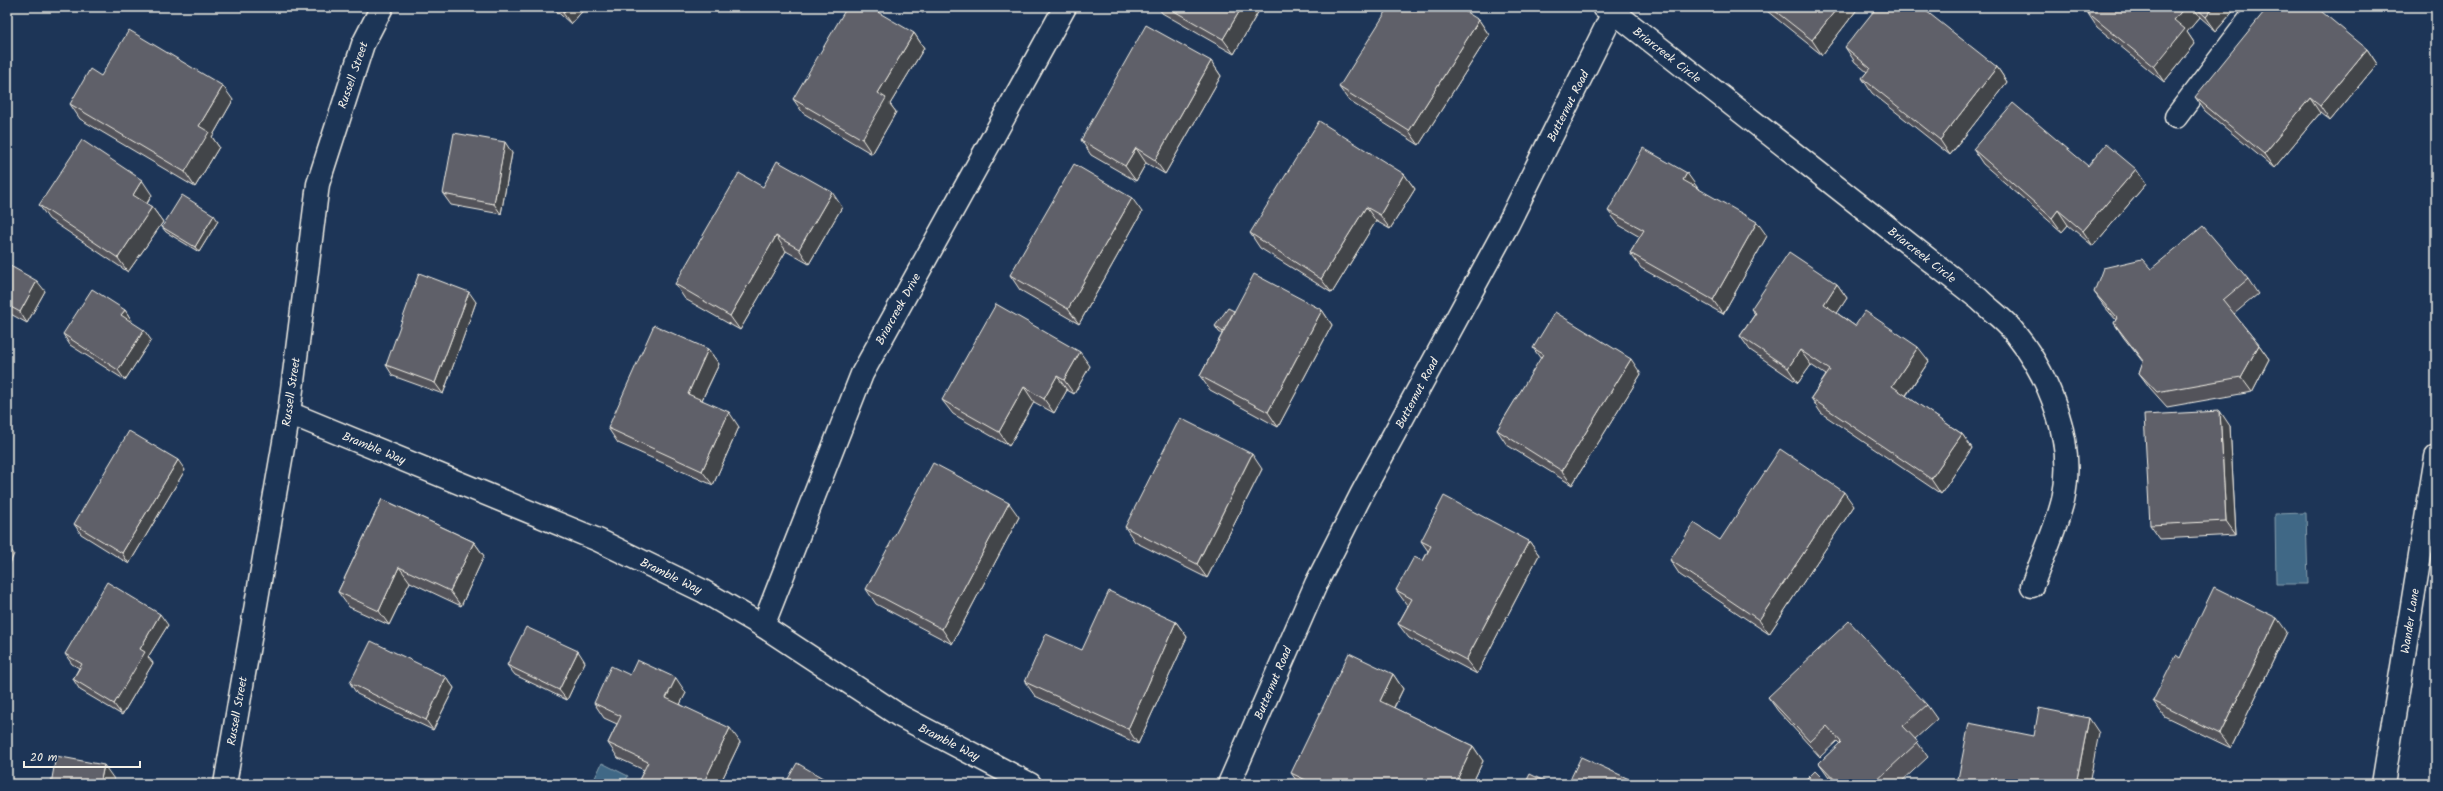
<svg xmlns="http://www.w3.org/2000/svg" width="2443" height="791" font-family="Kalam,sans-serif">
	<rect width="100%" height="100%" fill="#1d3557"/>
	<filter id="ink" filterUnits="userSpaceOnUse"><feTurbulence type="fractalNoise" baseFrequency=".025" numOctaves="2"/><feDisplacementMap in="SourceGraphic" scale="8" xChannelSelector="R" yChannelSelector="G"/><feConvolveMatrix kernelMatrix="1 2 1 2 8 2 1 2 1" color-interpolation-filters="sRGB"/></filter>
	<g filter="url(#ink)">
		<!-- water -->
		<g fill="#3f6886" stroke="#879fad">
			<polygon points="2306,513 2308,584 2276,584 2275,514"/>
			<polygon points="602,763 628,776 624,784 592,784"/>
		</g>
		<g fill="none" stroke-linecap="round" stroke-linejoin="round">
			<!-- lane casing -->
			<g stroke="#f4f1e8" stroke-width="25">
				<polyline id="lane" points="2176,117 2259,7"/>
			</g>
			<!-- street casing -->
			<g stroke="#f4f1e8" stroke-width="25">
				<g id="street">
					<path d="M1604,7L1614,12L1979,299C1990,310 2005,320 2014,332C2050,377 2076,442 2063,500C2056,529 2042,558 2032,586"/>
					<polyline points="289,413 598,540 703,591 763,626 900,716 1030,784"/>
					<polyline points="763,626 862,374 1065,7"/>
					<polyline points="225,784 289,413 318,184 363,44 382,7"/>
					<polyline points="1229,784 1316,584 1362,493 1508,224 1616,7"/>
					<polyline points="2383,784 2436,457"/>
				</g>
			</g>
			<!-- lane -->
			<use href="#lane" stroke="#1d3557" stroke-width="22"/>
			<!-- street -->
			<use href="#street" stroke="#1d3557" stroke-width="22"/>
		</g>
		<!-- wall -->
		<g fill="#52535a" stroke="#f4f1e8">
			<polygon points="552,7 586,7 571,24"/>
			<polygon points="913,7 926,7 923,13"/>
			<polygon points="1158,7 1261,7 1234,54 1162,13"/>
			<polygon points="1762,7 1859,7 1822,55"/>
			<polygon points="2091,7 2237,7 2216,31 2200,17 2187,32 2195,44 2164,82 2097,27 2087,12"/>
			<polygon points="1479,20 1489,35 1419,145 1349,101 1339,87"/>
			<polygon points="914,33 924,48 890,104 896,112 872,154 803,113 793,99"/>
			<polygon points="1845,47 1997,67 2007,82 1950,155 1872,93 1862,78 1867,72 1855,62"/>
			<polygon points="2367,49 2377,64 2330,121 2320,113 2274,168 2205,111 2195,97"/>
			<polygon points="1211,61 1221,76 1165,174 1146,163 1136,181 1091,155 1081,140"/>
			<polygon points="101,76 233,100 212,137 219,147 195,187 80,119 70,104"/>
			<polygon points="1973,149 2088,166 2146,184 2093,246 2068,225 2062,232 1983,164"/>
			<polygon points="512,153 501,214 451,205 443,194"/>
			<polygon points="1404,174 1415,189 1390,229 1376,221 1332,293 1260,248 1250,233"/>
			<polygon points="763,187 842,207 809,264 786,251 740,330 685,299 675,284"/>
			<polygon points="1697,187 1697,188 1767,236 1723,314 1641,268 1630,253 1640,237 1619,225 1608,211"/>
			<polygon points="152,195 147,204 152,207 163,222 128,272 49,219 39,205"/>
			<polygon points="1142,212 1079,324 1020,290 1010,275"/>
			<polygon points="218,221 199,252 166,232 162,227"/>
			<polygon points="7,264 45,291 27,323 7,312"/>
			<polygon points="2151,269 2248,279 2258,294 2234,314 2259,345 2269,359 2252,392 2167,407 2150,388 2139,373 2143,362 2124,338 2114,323 2116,320 2104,306 2094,292"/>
			<polygon points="1837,284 1847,298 1837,313 1855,326 1929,361 1906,396 1962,434 1972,448 1941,494 1821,413 1811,398 1826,375 1811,365 1798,383 1750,350 1740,336 1755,314 1751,309"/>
			<polygon points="476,302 443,394 393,376 386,365"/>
			<polygon points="125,310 132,321 131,322 151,340 125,380 70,345 63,334"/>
			<polygon points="1322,310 1332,325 1278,427 1210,390 1200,376 1222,334 1219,332 1215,326 1234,311"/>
			<polygon points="1533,348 1641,374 1572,485 1507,445 1497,430 1541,359"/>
			<polygon points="708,349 719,364 702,400 739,427 713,485 618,443 608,428"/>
			<polygon points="1090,366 1074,394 1067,390 1054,413 1034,402 1009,446 953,414 942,400"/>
			<polygon points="2230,426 2236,535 2160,539 2150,525"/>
			<polygon points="1262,469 1207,578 1135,542 1125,527"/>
			<polygon points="185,470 129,564 81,534 74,524"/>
			<polygon points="382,499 474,542 484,556 461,606 410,582 389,625 349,607 338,592"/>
			<polygon points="1854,506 1769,634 1680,575 1670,560 1720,540"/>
			<polygon points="1019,517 952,644 876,604 866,589"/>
			<polygon points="1421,541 1529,541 1539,555 1477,674 1409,638 1398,624 1408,606 1407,605 1396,590 1423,561 1428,551"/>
			<polygon points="1176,622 1187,637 1138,744 1035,696 1025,682 1082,650"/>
			<polygon points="168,625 148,657 153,663 122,715 80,690 73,679 79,668 72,664 65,654"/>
			<polygon points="2287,632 2231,748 2164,716 2153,701 2180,658"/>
			<polygon points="585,662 567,700 515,675 507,665"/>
			<polygon points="1393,674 1403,689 1394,708 1473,746 1483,761 1472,784 1299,784 1291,773"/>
			<polygon points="630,675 686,693 680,704 740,742 720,784 642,784 639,780 644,770 618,758 608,743 617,724 604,718 594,703"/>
			<polygon points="446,677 454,688 433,730 357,694 350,683"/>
			<polygon points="1768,697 1927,705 1937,719 1915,739 1928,757 1899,784 1835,784 1829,777 1819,763 1840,744 1837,741 1820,757 1778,711"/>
		</g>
		<!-- shaded-wall -->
		<g fill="#42444a" stroke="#f4f1e8">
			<polygon points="569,7 586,7 571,24 563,13"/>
			<polygon points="919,7 926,7 923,13"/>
			<polygon points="1242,7 1261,7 1234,54 1223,39"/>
			<polygon points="1838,7 1859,7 1822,55 1812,40"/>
			<polygon points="2185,7 2193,7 2200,17 2187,32 2195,44 2164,82 2154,67 2174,20"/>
			<polygon points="2214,7 2237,7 2216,31 2206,17"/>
			<polygon points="1479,20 1489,35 1419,145 1409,131"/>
			<polygon points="914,33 924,48 890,104 896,112 872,154 862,139 878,93"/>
			<polygon points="2367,49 2377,64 2330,121 2320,106"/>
			<polygon points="1211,61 1221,76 1165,174 1155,160"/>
			<polygon points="1997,67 2007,82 1950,155 1940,140"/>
			<polygon points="223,86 233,100 212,137 219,147 195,187 185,172 199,126"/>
			<polygon points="2310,98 2320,113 2274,168 2264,154"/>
			<polygon points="505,142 512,153 501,214 494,204"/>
			<polygon points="1136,148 1146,163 1136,181 1125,166"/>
			<polygon points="2136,169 2146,184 2093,246 2083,231"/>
			<polygon points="1687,173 1697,187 1693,195 1683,180"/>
			<polygon points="1404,174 1415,189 1390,229 1380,215"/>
			<polygon points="142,180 152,195 143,209 133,195"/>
			<polygon points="832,192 842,207 809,264 799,249"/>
			<polygon points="1132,198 1142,212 1079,324 1068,309"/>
			<polygon points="152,207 163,222 128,272 118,258"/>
			<polygon points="1366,207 1376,221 1332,293 1321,279"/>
			<polygon points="2058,210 2068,225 2062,232 2052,218"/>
			<polygon points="214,215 218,221 199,252 195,247"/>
			<polygon points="1757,222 1767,236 1723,314 1713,300"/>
			<polygon points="776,236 786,251 740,330 730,316"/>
			<polygon points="37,281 45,291 27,323 20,312"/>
			<polygon points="1837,284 1847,298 1834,318 1824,304"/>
			<polygon points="469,292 476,302 443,394 435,383"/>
			<polygon points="125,310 132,321 129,326 121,315"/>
			<polygon points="1322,310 1332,325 1278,427 1268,412"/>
			<polygon points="144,330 151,340 125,380 118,370"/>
			<polygon points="2259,345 2269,359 2252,392 2241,377"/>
			<polygon points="1918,347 1929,361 1902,401 1892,386"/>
			<polygon points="708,349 719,364 698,408 688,394"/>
			<polygon points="1800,350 1811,365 1798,383 1788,368"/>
			<polygon points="1080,352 1090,366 1074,394 1064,380"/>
			<polygon points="1631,359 1641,374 1572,485 1562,471"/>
			<polygon points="1057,376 1067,390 1054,413 1044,399"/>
			<polygon points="1024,387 1034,402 1009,446 999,432"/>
			<polygon points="2220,411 2230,426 2236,535 2226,521"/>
			<polygon points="729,412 739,427 713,485 702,471"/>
			<polygon points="1962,434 1972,448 1941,494 1931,479"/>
			<polygon points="1252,454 1262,469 1207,578 1197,564"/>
			<polygon points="178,460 185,470 129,564 122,553"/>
			<polygon points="1844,492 1854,506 1769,634 1759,620"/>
			<polygon points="1009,503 1019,517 952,644 942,629"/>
			<polygon points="1529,541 1539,555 1477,674 1466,660"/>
			<polygon points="474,542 484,556 461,606 450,591"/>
			<polygon points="7,544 14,554 7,571"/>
			<polygon points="399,567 410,582 389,625 379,611"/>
			<polygon points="160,614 168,625 148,657 153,663 122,715 114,704 140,649"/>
			<polygon points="2277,618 2287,632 2231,748 2220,734"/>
			<polygon points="1176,622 1187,637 1138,744 1128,729"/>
			<polygon points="578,651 585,662 567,700 559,690"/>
			<polygon points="1393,674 1403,689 1390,715 1380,701"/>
			<polygon points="446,677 454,688 433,730 426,720"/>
			<polygon points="676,678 686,693 676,712 666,698"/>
			<polygon points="2089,718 2099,733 2089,784 2076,784"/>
			<polygon points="730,728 740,742 720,784 703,784"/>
			<polygon points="1473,746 1483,761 1472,784 1455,784"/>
			<polygon points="104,765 114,779 113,784 100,784"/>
			<polygon points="1629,779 1632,784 1626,784"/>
		</g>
		<!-- building -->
		<g fill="#5f6169" stroke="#f4f1e8">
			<polygon points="556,7 569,7 563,13"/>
			<polygon points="847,7 869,7 914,33 878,93 886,98 862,139 793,99"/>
			<polygon points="1167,7 1242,7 1223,39"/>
			<polygon points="1389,7 1458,7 1479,20 1409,131 1339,87"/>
			<polygon points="1770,7 1838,7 1812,40"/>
			<polygon points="1877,7 1921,7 1997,67 1940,140 1862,78 1870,68 1845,47"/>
			<polygon points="2091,7 2185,7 2174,20 2185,29 2154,67 2087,12"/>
			<polygon points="2195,7 2214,7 2206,17"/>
			<polygon points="2268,7 2316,7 2367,49 2320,106 2310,98 2264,154 2195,97"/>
			<polygon points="1146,25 1211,61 1155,160 1136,148 1125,166 1081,140"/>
			<polygon points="129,30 223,86 199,126 209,132 185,172 70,104 90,69 101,76"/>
			<polygon points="2013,103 2088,166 2106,144 2136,169 2083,231 2058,210 2052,218 1973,149"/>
			<polygon points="1319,121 1404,174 1380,215 1366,207 1321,279 1250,233"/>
			<polygon points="454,133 505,142 494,204 443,194"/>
			<polygon points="82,140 142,180 133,195 152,207 118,258 39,205"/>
			<polygon points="1643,148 1687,173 1683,180 1757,222 1713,300 1630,253 1644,230 1608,211"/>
			<polygon points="777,161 832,192 799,249 776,236 730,316 675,284 739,173 763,187"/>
			<polygon points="1074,164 1132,198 1068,309 1010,275"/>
			<polygon points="182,195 214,215 195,247 162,227"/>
			<polygon points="2203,226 2248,279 2223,300 2259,345 2241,377 2157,392 2139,373 2143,361 2114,323 2117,318 2094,292 2103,268 2142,259 2151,269"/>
			<polygon points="1789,252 1837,284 1824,304 1855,326 1865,311 1918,347 1892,386 1962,434 1931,479 1811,398 1830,370 1800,350 1788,368 1740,336 1756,313 1751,309"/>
			<polygon points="7,264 37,281 20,312 7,305"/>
			<polygon points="419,273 469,292 435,383 386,365"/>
			<polygon points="1254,274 1322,310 1268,412 1200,376"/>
			<polygon points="92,289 125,310 121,315 144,330 118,370 63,334"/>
			<polygon points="996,304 1080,352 1064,380 1057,376 1044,399 1024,387 999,432 942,400"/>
			<polygon points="1228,308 1234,311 1223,332 1215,326"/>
			<polygon points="1555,312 1631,359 1562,471 1497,430 1543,354 1533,348"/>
			<polygon points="654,325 708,349 688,394 729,412 702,471 608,428"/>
			<polygon points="2220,411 2226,521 2150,525 2144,415"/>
			<polygon points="1180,418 1252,454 1197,564 1125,527"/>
			<polygon points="129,431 178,460 122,553 74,524"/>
			<polygon points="1780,449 1844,492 1759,620 1670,560 1694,523 1720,540"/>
			<polygon points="933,463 1009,503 942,629 866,589"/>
			<polygon points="1444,496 1529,541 1466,660 1398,624 1412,599 1396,590 1414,557 1423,561 1431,546 1421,541"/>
			<polygon points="382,499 474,542 450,591 399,567 379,611 338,592"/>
			<polygon points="107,582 160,614 140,649 145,652 114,704 73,679 82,664 65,654"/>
			<polygon points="2214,587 2277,618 2220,734 2153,701 2176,655 2180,658"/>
			<polygon points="1109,591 1176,622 1128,729 1025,682 1046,634 1082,650"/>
			<polygon points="1849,621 1927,705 1903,726 1918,742 1873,784 1839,784 1819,763 1841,742 1827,726 1810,742 1768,697"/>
			<polygon points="526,627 578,651 559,690 507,665"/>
			<polygon points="371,641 446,677 426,720 350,683"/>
			<polygon points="1349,653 1393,674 1380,701 1473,746 1455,784 1314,784 1291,773"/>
			<polygon points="637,660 676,678 666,698 730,728 703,784 647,784 639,780 648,762 608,743 621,716 594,703 611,666 630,675"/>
			<polygon points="2039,708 2089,718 2076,784 1957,784 1969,723 2034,736"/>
			<polygon points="56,756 104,765 100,784 51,784"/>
			<polygon points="1581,757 1629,779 1626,784 1568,784"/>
			<polygon points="797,763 833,784 785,784"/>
			<polygon points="1815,771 1828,784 1802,784"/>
			<polygon points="1530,774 1550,784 1525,784"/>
		</g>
	</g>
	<g text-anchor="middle" stroke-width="3" stroke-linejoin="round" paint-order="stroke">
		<!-- street labels -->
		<g font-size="12" fill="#f4f1e8" stroke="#1d3557">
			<text transform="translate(1667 55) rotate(38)" y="4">Briarcreek Circle</text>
			<text transform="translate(353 75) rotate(-71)" y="4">Russell Street</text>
			<text transform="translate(1568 106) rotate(-63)" y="4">Butternut Road</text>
			<text transform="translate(1922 255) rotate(38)" y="4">Briarcreek Circle</text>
			<text transform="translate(898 309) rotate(-61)" y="4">Briarcreek Drive</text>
			<text transform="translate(291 392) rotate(-82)" y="4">Russell Street</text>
			<text transform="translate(1417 393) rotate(-62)" y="4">Butternut Road</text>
			<text transform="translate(374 448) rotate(22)" y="4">Bramble Way</text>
			<text transform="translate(671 576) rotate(26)" y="4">Bramble Way</text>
			<text transform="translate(2410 621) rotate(-81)" y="4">Wander Lane</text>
			<text transform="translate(1273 683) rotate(-67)" y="4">Butternut Road</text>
			<text transform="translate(237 711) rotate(-80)" y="4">Russell Street</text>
			<text transform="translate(949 742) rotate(27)" y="4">Bramble Way</text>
		</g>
	</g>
	<!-- margin -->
	<rect width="2443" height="791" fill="none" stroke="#1d3557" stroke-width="24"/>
	<rect x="12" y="12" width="2419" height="767" fill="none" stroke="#f4f1e8" stroke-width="1.5" filter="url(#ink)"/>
	<!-- scale -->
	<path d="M24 761v6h116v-6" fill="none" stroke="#f4f1e8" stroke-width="2"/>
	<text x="30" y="761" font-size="12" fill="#f4f1e8" stroke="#1d3557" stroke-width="3" paint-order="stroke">20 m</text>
</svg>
